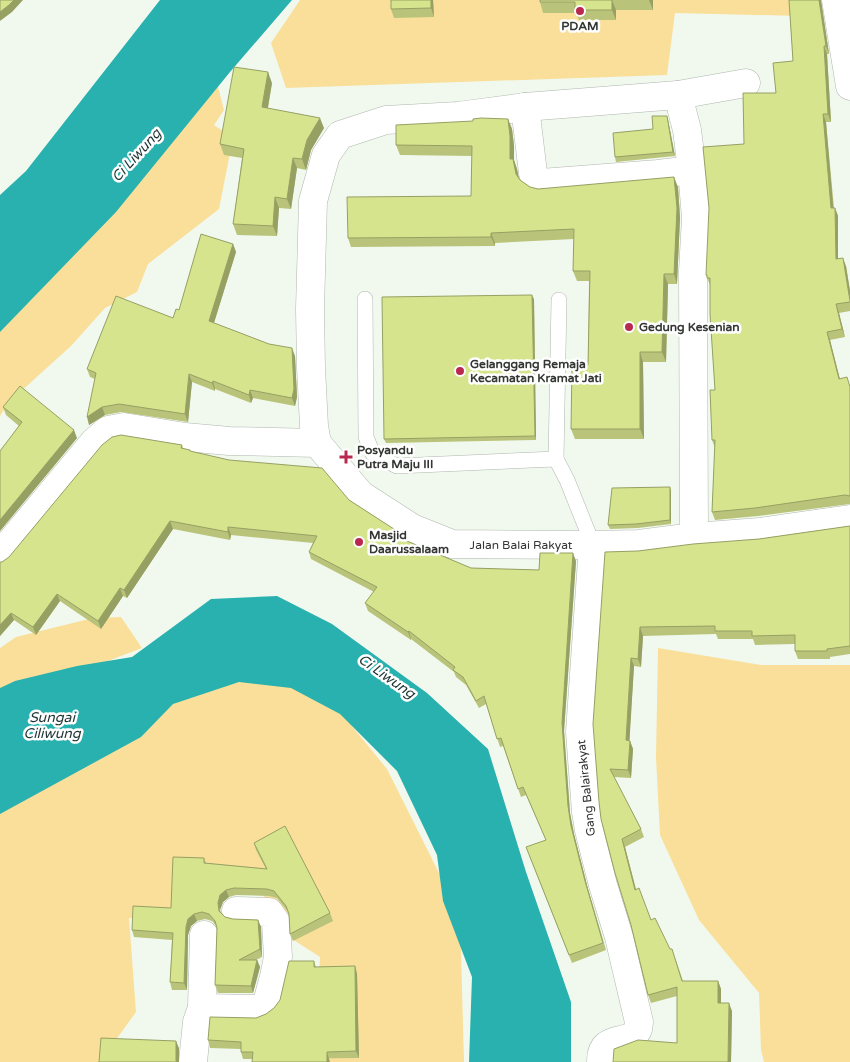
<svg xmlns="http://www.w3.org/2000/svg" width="850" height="1062" font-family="'Varela Round',sans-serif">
	<rect width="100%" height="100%" fill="#f1f9ef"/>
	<!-- green -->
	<g fill="#f9df9a">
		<polygon points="300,0 796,0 799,16 675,13 667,75 286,88 271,43"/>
		<polygon points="217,83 224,110 214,125 233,138 219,209 148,264 137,292 105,308 71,346 8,403 0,416 0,318"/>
		<polygon points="121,617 142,648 0,702 0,648 16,637 93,618"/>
		<polygon points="658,648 761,665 850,665 850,1062 764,1062 761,1050 759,993 699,920 660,835 656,757"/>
		<polygon points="307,671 387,769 460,915 464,1062 315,1062 320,957 292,939 250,875 193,919 129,918 136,1012 100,1062 0,1062 0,779 219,679"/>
	</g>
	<!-- water -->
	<g fill="#28b1af">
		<polygon points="160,0 292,0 230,72 116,212 0,332 0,195 26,171"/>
		<polygon points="277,596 332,624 427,693 488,749 526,872 571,1002 571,1062 469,1062 472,977 443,901 437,855 397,771 340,714 291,688 239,682 173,704 141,737 0,814 0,688 15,681 77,666 132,657 211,599"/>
	</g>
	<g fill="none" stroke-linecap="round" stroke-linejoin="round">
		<!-- service casing -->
		<g stroke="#afb7ae" stroke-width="16">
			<g id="service">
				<polyline points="365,299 366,437 373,454 397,466 556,459 567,480 593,545"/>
				<polyline points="556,459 559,300"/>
			</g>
		</g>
		<!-- minor casing -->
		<g stroke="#afb7ae" stroke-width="29">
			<g id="minor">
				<polyline points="836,0 850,86"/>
				<polyline points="746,83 678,95 525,107 458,116 386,120 340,135 326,155 313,201 310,309 311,368 314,426 317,443 361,495 412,528 452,544 593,545 639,544 694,537 760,532 850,519"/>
				<polyline points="678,95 687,130 692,170"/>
				<polyline points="525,107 533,173 535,180 541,183 658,174 692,170 696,218 693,271 694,537"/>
				<path d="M593,545L580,732L586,812L589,830L603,885L619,937L639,1022C639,1051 600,1028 601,1062"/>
				<polyline points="0,555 94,442 108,430 124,427 185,437 229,441 317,443"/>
				<polyline points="202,1008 259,1009 267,1003 274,977 278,957 276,922 269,912 236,911"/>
				<polyline points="193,1062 197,1022 202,1008 204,935"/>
			</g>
		</g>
		<!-- service -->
		<use href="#service" stroke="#fff" stroke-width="15"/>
		<!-- minor -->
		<use href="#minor" stroke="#fff" stroke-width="28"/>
	</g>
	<!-- wall -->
	<g fill="#b9c47a">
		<polygon points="391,0 433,0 434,17 394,18 391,9"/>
		<polygon points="540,0 653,0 653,10 616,10 616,20 579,20 576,13 543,13 540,2"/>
		<polygon points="789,0 821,0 829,54 827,54 831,122 826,122 834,208 835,208 838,216 838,259 846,266 850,291 850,311 839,313 845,337 830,340 840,379 850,385 850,504 758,516 715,520 712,512 715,448 712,440 715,390 710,285 706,275 744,144 776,93 793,61"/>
		<polygon points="272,83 268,108 324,128 311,150 306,170 297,168 291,209 279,208 277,236 237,235 233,224 242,158 224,155 220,144"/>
		<polygon points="667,116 668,120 675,156 616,162 615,157 653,129"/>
		<polygon points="508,119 512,129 514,146 514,160 517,169 519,179 520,180 530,187 538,189 678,187 680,218 677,284 668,284 666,362 643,362 644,439 575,439 571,429 588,365 589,281 577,281 573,271 574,239 495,243 495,246 351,247 348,238 471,196 472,156 400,155 396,145"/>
		<polygon points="233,244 236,252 214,323 295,356 297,397 295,406 253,398 251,403 215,389 215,391 192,382 188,422 121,412 105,415 89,425 95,379 90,377 87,369 173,318"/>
		<polygon points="534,299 536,440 386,443 384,439"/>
		<polygon points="3,407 77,438 0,531 0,451 19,426 6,415"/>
		<polygon points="182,445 183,448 191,452 349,500 397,531 400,539 471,568 539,570 576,561 564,731 570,813 574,834 588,889 606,950 572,963 529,855 546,840 526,795 521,797 503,746 500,747 486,704 479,708 466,685 456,677 454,672 411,639 411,640 368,611 365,603 374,592 311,559 309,552 313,543 231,535 230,540 173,529 127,598 123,596 101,629 60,601 36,635 14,620 0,636 0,562 2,562"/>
		<polygon points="670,487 671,492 671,524 638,528 610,529 608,525"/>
		<polygon points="850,526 850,654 830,657 830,659 798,659 795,651 795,644 755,645 753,639 718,639 716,634 643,636 641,667 634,666 629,741 630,741 633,749 631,778 614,777 641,829 644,837 625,847 636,889 651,920 670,949 672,949 683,981 718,981 721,989 721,1003 732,1011 731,1062 613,1062 677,1043 677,996 651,1003 648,995 631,925 601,819 638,551 759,539"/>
		<polygon points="254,843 330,913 333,921 293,941 290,934 289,913 277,898 269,896 236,895 229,897 223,902 220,910 221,912 225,917 233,919 258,920 261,927 262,957 256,960 257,960 260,967 253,993 218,993 215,985 217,928 217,927 212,921 205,919 197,921 191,926 188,935 187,990 172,990 170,982 172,940 134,937 132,930 171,908 204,858 206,863 266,869 256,850"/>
		<polygon points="314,961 316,967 355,966 357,974 359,1058 243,1059 241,1052 241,1049 210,1048 208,1040 256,1018 266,1014 274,1008"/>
	</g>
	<!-- shaded-wall -->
	<g fill="#96a063">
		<polygon points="14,0 23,0 12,12 0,21 0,12"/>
		<polygon points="431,0 433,0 434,17 431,8"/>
		<polygon points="612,0 616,10 616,20 612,10"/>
		<polygon points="649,0 653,0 653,10"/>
		<polygon points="819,0 821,0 829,54 826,46"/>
		<polygon points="824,46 827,54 831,122 828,114"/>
		<polygon points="268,72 272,83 266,118 262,107"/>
		<polygon points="823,114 826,122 834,217 831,208"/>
		<polygon points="667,116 668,120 675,156 673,152"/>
		<polygon points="320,118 324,128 311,150 306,170 302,159 307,140"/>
		<polygon points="508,119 512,129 514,146 514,160 517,169 520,184 510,159"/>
		<polygon points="293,158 297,168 291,209 287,199"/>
		<polygon points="674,177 678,187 680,218 677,284 674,274"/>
		<polygon points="275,197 279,208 277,236 273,226"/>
		<polygon points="835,208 838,216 838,267 836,259"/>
		<polygon points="491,233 495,243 495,246 491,237"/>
		<polygon points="233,244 236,252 212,329 209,321"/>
		<polygon points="843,258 846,266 850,291 850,301"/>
		<polygon points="664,274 668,284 666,362 662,352"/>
		<polygon points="532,295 534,299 536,440 535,436"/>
		<polygon points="836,304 839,313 845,337 842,329"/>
		<polygon points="827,332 830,340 842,388 839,379"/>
		<polygon points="292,348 295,356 297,397 295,406 292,398"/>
		<polygon points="640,352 643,362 644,439 640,429"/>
		<polygon points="189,374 192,382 188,422 185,414"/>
		<polygon points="213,381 215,389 215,391 212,383"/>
		<polygon points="250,390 253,398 251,403 249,395"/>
		<polygon points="102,407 105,415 89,425 87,417"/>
		<polygon points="74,430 77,438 0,531 0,520"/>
		<polygon points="670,487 671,492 671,524 670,520"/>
		<polygon points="170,521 173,529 127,598 124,590"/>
		<polygon points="228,527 231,535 230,540 228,532"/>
		<polygon points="397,531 400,539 395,536"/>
		<polygon points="573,553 576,561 564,731 570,813 574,834 588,889 606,950 585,881 571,826 568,806 562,723"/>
		<polygon points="120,588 123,596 101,629 98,621"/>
		<polygon points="57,594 60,601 36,635 33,627"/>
		<polygon points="11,613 14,620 0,636 0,625"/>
		<polygon points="640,627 643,636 641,667 638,659"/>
		<polygon points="409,631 411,639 411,640 408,632"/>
		<polygon points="631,658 634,666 629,749 626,740"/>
		<polygon points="630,741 633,749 631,778 628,770"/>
		<polygon points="622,839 625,847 638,898 635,890"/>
		<polygon points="226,890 229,897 223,902 220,910 222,918 218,903 220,895"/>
		<polygon points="194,914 197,921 191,926 188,935 187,990 184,983 186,927 188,919"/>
		<polygon points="258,920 261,927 262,957 260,949"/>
		<polygon points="257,960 260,967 253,993 251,986"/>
		<polygon points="355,966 357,974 359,1058 356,1051"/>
		<polygon points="718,981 721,989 721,1011 718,1003"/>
		<polygon points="729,1003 732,1011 731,1062 728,1062"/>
		<polygon points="176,1041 179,1048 179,1062 176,1062"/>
		<polygon points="327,1052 329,1059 330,1062 327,1062"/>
	</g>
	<!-- building -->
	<g fill="#d7e48e" stroke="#96a063">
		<polygon points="0,0 14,0 9,5 0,12"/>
		<polygon points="391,0 431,0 431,8 391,9"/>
		<polygon points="540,0 612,0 612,10 575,10 575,2 540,2"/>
		<polygon points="789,0 819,0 826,46 824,46 828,114 823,114 831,208 835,208 836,259 843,258 850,301 850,302 836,304 842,329 827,332 839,379 847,377 850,387 850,496 845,495 755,508 712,512 715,440 712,440 710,390 715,390 710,314 710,278 707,278 707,275 706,275 709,208 703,147 744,144 743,93 776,93 773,63 793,61"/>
		<polygon points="234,67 268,72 262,107 320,118 307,140 302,159 293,158 287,199 275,197 273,226 233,224 244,149 220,144"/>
		<polygon points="652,116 667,116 673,152 615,157 613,133 653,129"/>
		<polygon points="481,118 508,119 510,136 510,159 513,159 516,174 520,180 530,187 538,189 674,177 677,208 674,274 664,274 662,352 640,352 640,429 571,429 572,365 588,365 590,271 573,271 574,229 491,233 491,237 348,238 347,197 471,196 472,146 396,145 396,125 473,121 473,119"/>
		<polygon points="201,234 233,244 209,321 269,344 292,348 294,389 292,398 250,390 249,395 213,381 212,383 189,374 185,414 119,404 102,407 87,417 96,373 87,369 116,296 173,318 176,309 179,310"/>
		<polygon points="532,295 535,436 384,439 382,297"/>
		<polygon points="20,386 74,430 0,520 0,451 22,422 3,407"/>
		<polygon points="121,435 182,445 181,448 190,450 190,451 229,460 322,468 349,500 397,531 395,536 471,568 539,570 540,553 573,553 562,723 568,806 571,826 585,881 603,943 569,955 526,847 546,840 523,787 518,789 501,738 497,739 484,696 476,701 463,677 453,670 455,667 409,631 408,632 365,603 377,587 309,552 317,536 228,527 228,532 170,521 124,590 120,588 98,621 57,594 33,627 11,613 0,625 0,562 2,562 9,557 102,445 112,437"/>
		<polygon points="670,487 670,520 636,524 608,525 612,488"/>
		<polygon points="850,526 850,646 827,649 827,651 795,651 795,635 752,636 752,631 715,631 715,626 640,627 638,659 631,658 626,740 630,741 628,770 610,769 641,829 622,839 635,890 639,888 651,920 655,918 670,949 672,949 682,981 718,981 718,1003 729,1003 728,1062 613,1062 614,1049 638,1040 677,1043 677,987 648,995 631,925 615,873 601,819 599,802 593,724 605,552 638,551 693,544 759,539"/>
		<polygon points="285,826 330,913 290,934 289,914 286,906 274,891 267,889 234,888 226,890 220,895 218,903 219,911 225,917 233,919 258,920 260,949 239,960 257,960 251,986 215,985 217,928 215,921 209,914 202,912 194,914 188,919 186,927 184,983 170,982 173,933 132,930 133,906 171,908 173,857 204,858 204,863 267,869 254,843"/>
		<polygon points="289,961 314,961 314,967 355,966 356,1051 327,1052 327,1062 252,1062 253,1052 241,1052 241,1042 208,1040 210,1017 256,1018 266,1014 274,1008 280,1000"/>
		<polygon points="101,1038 176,1041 176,1061 177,1062 99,1062"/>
	</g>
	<!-- markers -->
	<g fill="#b9284e" stroke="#fff" stroke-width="2">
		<circle cx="580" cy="11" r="5"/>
		<circle cx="629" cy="327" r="5"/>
		<circle cx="460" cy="371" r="5"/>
		<path d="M343.5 449.5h5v5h5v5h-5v5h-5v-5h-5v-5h5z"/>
		<circle cx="359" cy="542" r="5"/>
	</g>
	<g text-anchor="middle" stroke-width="5" stroke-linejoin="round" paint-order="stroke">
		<!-- poi labels -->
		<g font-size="12" font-weight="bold" fill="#333633" stroke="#fff" text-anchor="start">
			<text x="580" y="30" text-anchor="middle">PDAM</text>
			<text x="639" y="331">Gedung Kesenian</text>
			<text x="470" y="368">Gelanggang Remaja<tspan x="470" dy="14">Kecamatan Kramat Jati</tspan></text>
			<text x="357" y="454">Posyandu<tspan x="357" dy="14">Putra Maju III</tspan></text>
			<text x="369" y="539">Masjid<tspan x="369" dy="14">Daarussalaam</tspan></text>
		</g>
		<!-- street labels -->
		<g font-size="12" fill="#333633" stroke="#fff">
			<text x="521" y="549">Jalan Balai Rakyat</text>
			<text transform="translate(586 788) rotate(-96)" y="4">Gang Balairakyat</text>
		</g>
		<!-- water labels -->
		<g font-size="14" font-style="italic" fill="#1e3434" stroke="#fff">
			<text transform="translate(136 155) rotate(-48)" y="5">Ci Liwung</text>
			<text transform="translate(387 676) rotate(35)" y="5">Ci Liwung</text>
			<text x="52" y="722">Sungai<tspan x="52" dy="16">Ciliwung</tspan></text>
		</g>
	</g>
</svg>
